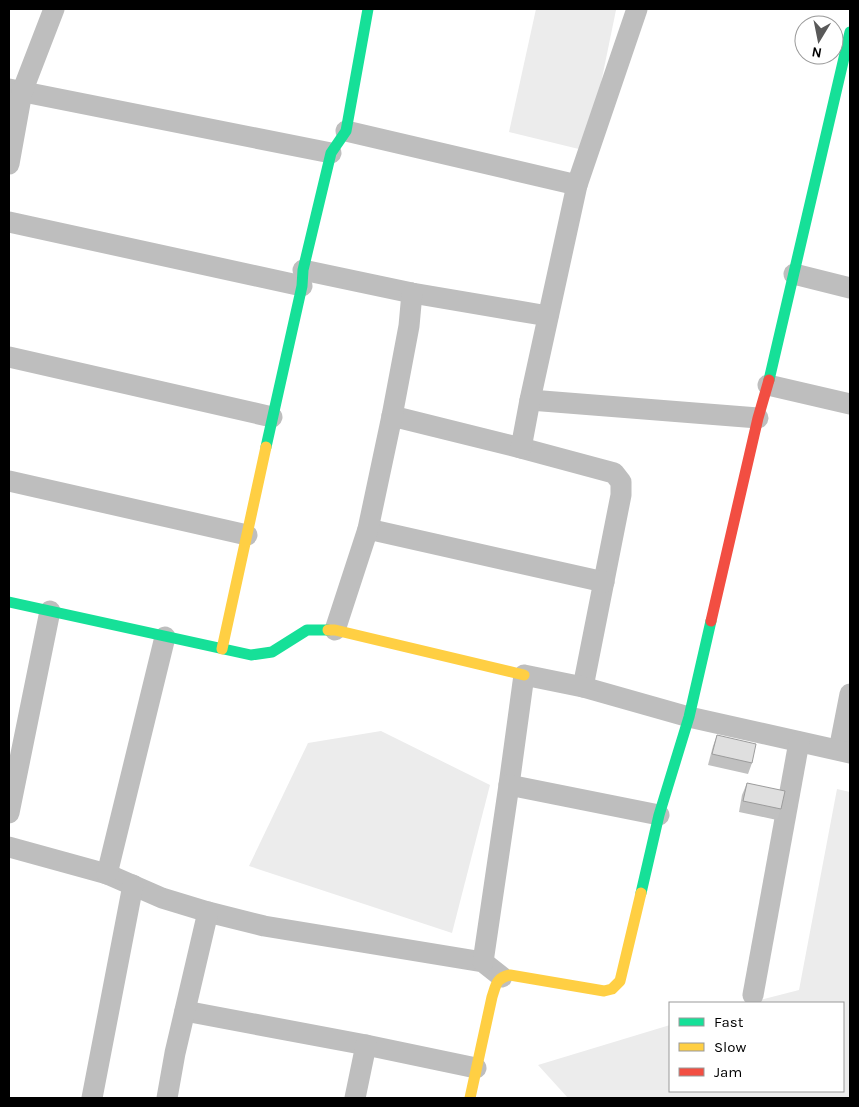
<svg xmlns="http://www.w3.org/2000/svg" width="859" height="1107" font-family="Karla,sans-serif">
	<rect width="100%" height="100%" fill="#fff"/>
	<!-- green -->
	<g fill="#ececec">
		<polygon points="536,9 616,10 587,151 509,132"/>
		<polygon points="381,731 490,785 452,933 249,866 308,743"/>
		<polygon points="837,789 850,792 850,1098 568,1098 538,1065 670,1025 670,1091 843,1091 843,1003 748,1003 799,990"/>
	</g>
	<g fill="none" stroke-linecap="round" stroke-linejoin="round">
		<!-- street -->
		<g stroke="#bebebe" stroke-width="21">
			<polyline points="9,89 331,153"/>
			<polyline points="346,131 577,185"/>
			<polyline points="9,164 22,92 54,9"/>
			<polyline points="9,222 302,286"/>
			<polyline points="303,270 412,293 548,316"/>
			<polyline points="794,274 850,288"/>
			<polyline points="9,357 272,417"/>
			<polyline points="768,385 850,404"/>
			<polyline points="530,400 758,418"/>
			<polyline points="392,416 521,448 614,473 621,482 621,495 583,687"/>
			<polyline points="521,448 530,400 577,185 637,9"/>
			<polyline points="9,481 247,535"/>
			<polyline points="368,529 604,582"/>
			<polyline points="335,630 368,529 392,416 409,326 412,293"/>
			<polyline points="839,750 850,694"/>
			<polyline points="509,785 524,675 583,687 689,717 850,753"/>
			<polyline points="9,813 50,611"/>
			<polyline points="9,847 107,874 162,898 208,912 264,926 483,962 502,977"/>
			<polyline points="107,874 165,637"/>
			<polyline points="483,962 509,785 659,815"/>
			<polyline points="753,995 799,742"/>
			<polyline points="185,1011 366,1045 476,1068"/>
			<polyline points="92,1098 133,885"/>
			<polyline points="167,1098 175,1053 208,912"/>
			<polyline points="355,1098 366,1045"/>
		</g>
		<!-- fast -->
		<g stroke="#16e098" stroke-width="11">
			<polyline points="769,380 850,32"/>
			<polyline points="266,447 302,286 303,270 331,153 346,131 368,9"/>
			<polyline points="9,602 251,655 272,652 307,630 328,630"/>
			<polyline points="641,893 659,815 689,717 711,621"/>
		</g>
		<!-- slow -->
		<g stroke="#ffcf43" stroke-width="11">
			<polyline points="328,630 335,630 524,675"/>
			<polyline points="222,649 266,447"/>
			<path d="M470,1098L492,997C496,985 496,978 510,975L604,991L612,989L620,981L641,893"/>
		</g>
		<!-- jam -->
		<polyline stroke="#f24e42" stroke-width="11" points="711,621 758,418 769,380"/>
	</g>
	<!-- wall -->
	<g fill="#c0c0c0">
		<polygon points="717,735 752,763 748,774 708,765 713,746"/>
		<polygon points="747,783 781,809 777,820 739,812 742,795"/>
	</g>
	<!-- building -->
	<g fill="#dfdfdf" stroke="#9c9c9c">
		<polygon points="717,735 756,744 752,763 712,754"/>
		<polygon points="747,783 785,791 781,809 743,801"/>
	</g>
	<!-- border -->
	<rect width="859" height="1107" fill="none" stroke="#000000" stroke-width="20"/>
	<!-- legend -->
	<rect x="669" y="1002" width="175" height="90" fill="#ffffff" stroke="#999999"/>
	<rect x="679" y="1018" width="25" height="8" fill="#16e098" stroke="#999999"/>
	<text x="714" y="1027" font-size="15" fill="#000000">Fast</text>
	<rect x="679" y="1043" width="25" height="8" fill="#ffcf43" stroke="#999999"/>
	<text x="714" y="1052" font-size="15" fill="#000000">Slow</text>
	<rect x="679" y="1068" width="25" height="8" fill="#f24e42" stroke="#999999"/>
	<text x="714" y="1077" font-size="15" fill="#000000">Jam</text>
	<!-- north arrow -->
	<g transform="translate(819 40) rotate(190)"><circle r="24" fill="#ffffff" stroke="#999999"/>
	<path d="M0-4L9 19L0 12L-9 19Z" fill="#595959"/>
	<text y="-8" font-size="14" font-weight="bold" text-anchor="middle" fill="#000000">N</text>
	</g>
</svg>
